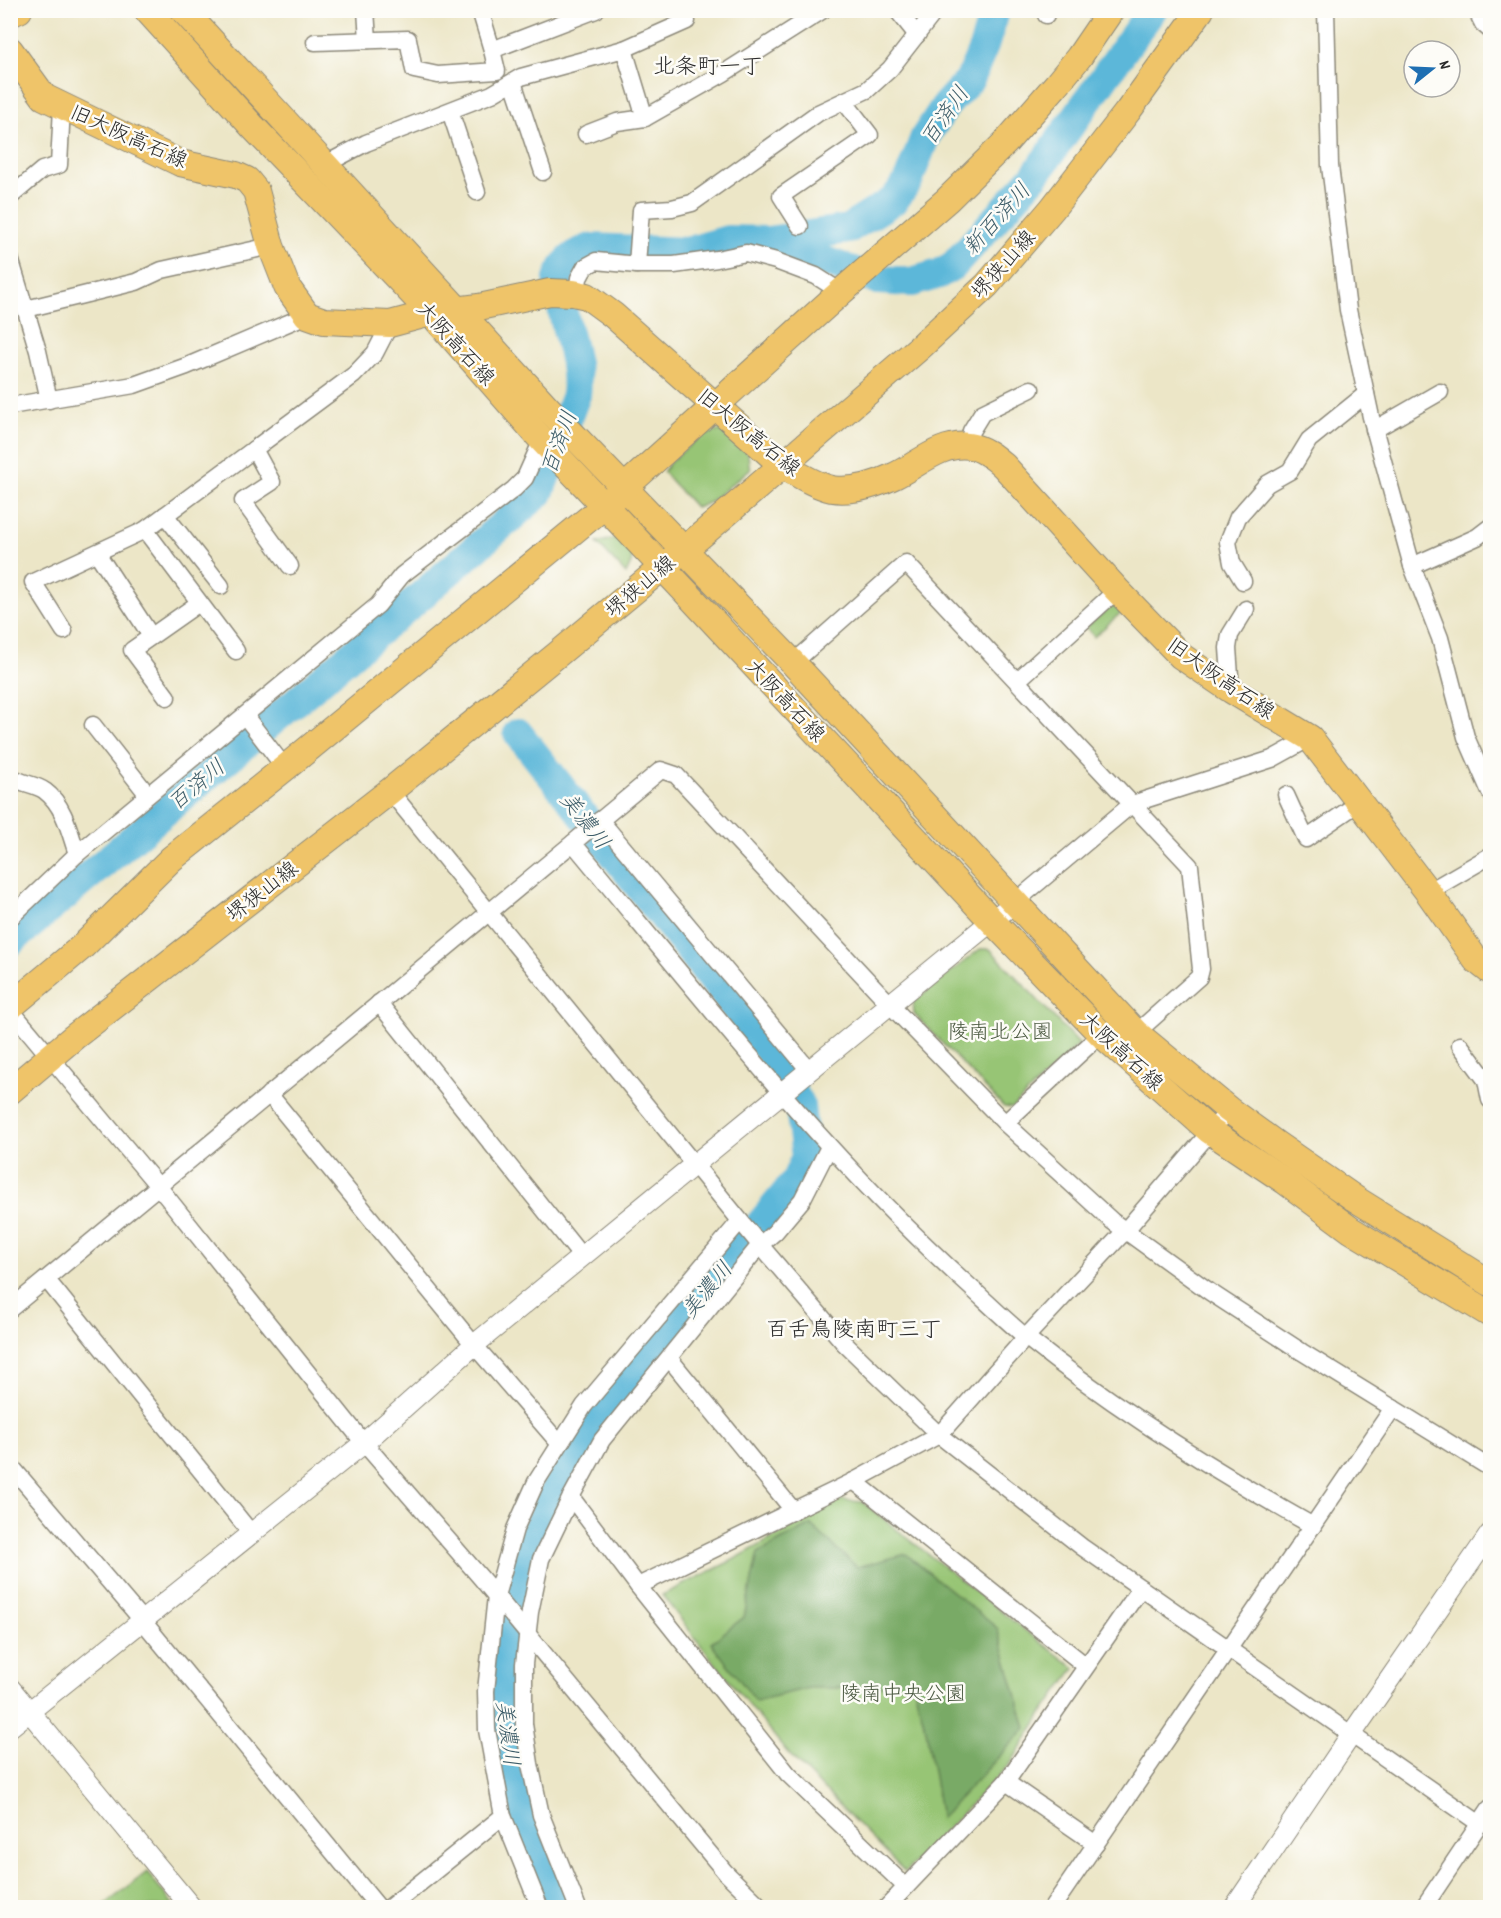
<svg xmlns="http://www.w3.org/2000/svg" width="1501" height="1918" font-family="Dekko,'Klee One',sans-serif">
	<rect width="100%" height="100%" fill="#fdfcf7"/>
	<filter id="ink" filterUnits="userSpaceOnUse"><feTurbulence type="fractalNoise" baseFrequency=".0167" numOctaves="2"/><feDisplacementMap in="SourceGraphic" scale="12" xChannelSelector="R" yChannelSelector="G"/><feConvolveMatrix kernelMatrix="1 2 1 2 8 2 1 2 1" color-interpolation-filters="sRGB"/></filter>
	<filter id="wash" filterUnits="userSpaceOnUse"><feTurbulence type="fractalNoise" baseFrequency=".008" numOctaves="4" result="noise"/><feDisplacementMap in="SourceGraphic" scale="24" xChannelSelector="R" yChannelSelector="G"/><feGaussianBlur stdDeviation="1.35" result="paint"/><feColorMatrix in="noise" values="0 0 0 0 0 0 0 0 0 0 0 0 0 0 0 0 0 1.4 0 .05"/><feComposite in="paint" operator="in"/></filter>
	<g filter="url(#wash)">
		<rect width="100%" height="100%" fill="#ece6c7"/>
		<!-- green -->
		<g fill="#97c574" stroke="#617850" stroke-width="1.5">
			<polygon points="721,430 748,453 749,465 751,468 710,502 696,508 663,472 671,461 705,433 708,434"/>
			<polygon points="619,537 633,552 631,563 626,574 597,543"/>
			<polygon points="1113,604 1124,610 1094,637 1086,627"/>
			<polygon points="980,949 990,949 1079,1044 1012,1108 1004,1107 914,1014 913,1002"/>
			<polygon points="841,1500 862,1502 1018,1625 1075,1668 1044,1711 1011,1763 905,1872 788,1753 710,1657 662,1595 733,1560"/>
			<polygon points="147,1872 175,1907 102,1907"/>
		</g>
		<!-- forest -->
		<polygon fill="#79aa66" stroke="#526a48" stroke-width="1.5" points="811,1525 857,1567 906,1554 997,1628 1026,1728 941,1818 926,1730 913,1684 858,1688 809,1688 756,1701 711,1643 744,1617 758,1553"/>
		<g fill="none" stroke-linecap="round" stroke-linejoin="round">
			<!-- river -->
			<g stroke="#5bb7d9" stroke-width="30">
				<polyline points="771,242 878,280 912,282 939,274 954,265 1035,175 1152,10"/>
				<polyline points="518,733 779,1064 800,1106 806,1157 795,1182 625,1387 573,1459 553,1493 532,1538 518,1588 504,1661 504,1719 512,1768 525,1826 537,1859 559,1908"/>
				<path d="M10,942L416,600L539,493L576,395C580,364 566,333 561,302C560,295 557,285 558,279C564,261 575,253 591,248L687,252L728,240L768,241L848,229L894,200L908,181L925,137L946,105L970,79L984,46L995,10"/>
			</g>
		</g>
	</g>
	<g filter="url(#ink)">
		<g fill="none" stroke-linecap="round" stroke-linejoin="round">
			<!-- minor casing -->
			<g stroke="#8c8879" stroke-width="19">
				<g id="minor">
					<polyline points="366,10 368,40"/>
					<polyline points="897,10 917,35"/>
					<polyline points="1326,10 1330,166 1348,310 1371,417 1412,566 1440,638 1466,737 1490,792"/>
					<polyline points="1476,10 1483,24 1490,30"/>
					<polyline points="1046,15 1047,10"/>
					<polyline points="315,42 408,39 414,70 438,75 497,71 492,50 480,10"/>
					<polyline points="624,49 687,21"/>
					<polyline points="492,50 596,10"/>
					<polyline points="513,82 543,172"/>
					<polyline points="450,111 477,192"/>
					<polyline points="586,134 617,122 645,118"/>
					<polyline points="324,165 366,143 492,94 521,77 624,49 645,118 724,73 823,10"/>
					<polyline points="10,197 42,170 59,165 62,107"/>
					<polyline points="800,226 781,196 870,135 844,101"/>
					<polyline points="10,258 38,351 49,400"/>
					<polyline points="637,265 641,210 672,208 692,203 818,113 867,90 890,69 936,10"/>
					<polyline points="577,293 579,278 585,267 596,261 637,265 674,265 717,259 746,253 776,261 816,276 841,292"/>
					<polyline points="26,309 136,282 162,270 271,246"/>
					<polyline points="10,406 134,385 187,366 307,315"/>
					<polyline points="1374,430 1440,392"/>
					<polyline points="968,446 971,431 982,413 1031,389"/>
					<polyline points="254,449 272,482 243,501 290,566"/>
					<polyline points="165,515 221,586"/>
					<polyline points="145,530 236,651"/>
					<polyline points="97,553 151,636"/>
					<polyline points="1412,566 1477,537 1490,527"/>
					<polyline points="1243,581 1232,563 1228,542 1238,517 1267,484 1290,471 1309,440 1366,394"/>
					<polyline points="64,631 33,582 145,530 354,375 375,353 390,324"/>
					<polyline points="793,663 906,563 1190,866 1201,969 1199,977 1136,1033"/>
					<polyline points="1017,681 1117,590"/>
					<polyline points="1231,690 1228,648 1230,635 1246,609"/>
					<polyline points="167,697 132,650 199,603"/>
					<polyline points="245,716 285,768"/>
					<polyline points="93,725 148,795"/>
					<path d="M10,776C21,784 36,784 45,791C64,805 70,833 77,854L10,918"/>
					<polyline points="390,791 760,1245 844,1343 939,1435 1082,1547 1480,1824"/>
					<polyline points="1286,795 1306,839 1360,802"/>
					<polyline points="600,820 809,1070"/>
					<path d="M573,843C699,994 820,1151 967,1284C987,1302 1006,1321 1027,1338C1117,1410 1213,1470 1313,1526"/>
					<polyline points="77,854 378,605 402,575 514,489 525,478 542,440"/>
					<polyline points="1428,892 1490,856"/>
					<polyline points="1015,902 1132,804 1272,759 1310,738"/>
					<polyline points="379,1003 582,1257"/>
					<polyline points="10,1009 158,1186 364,1443 481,1578 725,1872 762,1908"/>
					<polyline points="1460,1045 1486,1080 1490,1100"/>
					<polyline points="269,1094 474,1345 559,1443"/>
					<polyline points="1005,1123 1101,1034"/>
					<polyline points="47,1280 251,1533"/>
					<polyline points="10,1309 661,770 676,775 899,1014 1005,1123 1112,1221 1210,1292 1302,1352 1490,1468"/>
					<polyline points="669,1358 793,1510"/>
					<polyline points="10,1465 142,1620 379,1908"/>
					<polyline points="854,1481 1086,1666"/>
					<polyline points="571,1497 638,1586 788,1774 905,1886"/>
					<polyline points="638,1586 854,1481 939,1435 1026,1337 1125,1231 1229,1110"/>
					<polyline points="1006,1782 1096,1844"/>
					<polyline points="503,1816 540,1908"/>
					<polyline points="389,1908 503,1816 487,1730 486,1691 496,1596 515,1529 536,1482 584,1406 740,1221"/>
					<polyline points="578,1908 541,1815 530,1764 524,1724 524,1664 530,1612 541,1559 571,1497 602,1440 760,1245 775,1232 802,1200 829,1147"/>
					<polyline points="886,1908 1006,1782 1141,1588"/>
					<polyline points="1052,1908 1393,1408"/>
					<polyline points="1423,1908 1490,1808"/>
				</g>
			</g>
			<!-- tertiary casing -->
			<g stroke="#8c8879" stroke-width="22">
				<g id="tertiary">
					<polyline points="10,1688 192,1908"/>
					<polyline points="10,1727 364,1443 474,1345 1015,902"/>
					<polyline points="1234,1908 1351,1735 1490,1534"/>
				</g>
			</g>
			<!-- primary casing -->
			<g stroke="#8c8879" stroke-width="28">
				<g id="primary">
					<polyline points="147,10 252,126 431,313 542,440 685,591 992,921 1101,1034 1210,1131 1285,1181 1351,1230 1490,1314"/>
					<polyline points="183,10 555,416 793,663 1136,1033 1229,1110 1276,1144 1354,1198 1490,1283"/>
					<polyline points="10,14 19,10"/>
					<path d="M10,50L44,97L180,163L236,175L247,180L256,191L271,246L287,287L307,315L324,321L390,324L431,313L479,307L550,292L573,293L587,296L613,315L782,465C798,474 814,485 832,489C853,492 875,485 894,476C918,465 941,442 969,446C983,448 994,457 1004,466L1117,590L1181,656L1231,690L1310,738L1428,892L1476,960L1490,971"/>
					<polyline points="10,1007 83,946 171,859 285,768 603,507 841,292 947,200 1006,142 1057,84 1079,57 1111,10"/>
					<polyline points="10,1091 74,1037 390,791 558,654 705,532 919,348 987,285 1052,209 1128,111 1201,10"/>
				</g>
			</g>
			<!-- minor -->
			<use href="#minor" stroke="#fff" stroke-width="16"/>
			<!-- tertiary -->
			<use href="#tertiary" stroke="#fff" stroke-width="20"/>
			<!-- primary -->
			<use href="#primary" stroke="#efc469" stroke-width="26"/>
		</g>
	</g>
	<g text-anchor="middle" stroke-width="5" stroke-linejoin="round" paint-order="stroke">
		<!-- street labels -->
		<g font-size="21" fill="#2b2b2b" stroke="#fdfcf7">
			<text transform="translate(129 136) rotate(24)" y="7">旧大阪高石線</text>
			<text transform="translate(1003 264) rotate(-48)" y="7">堺狭山線</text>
			<text transform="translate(456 343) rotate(48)" y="7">大阪高石線</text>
			<text transform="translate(749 432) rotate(39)" y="7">旧大阪高石線</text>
			<text transform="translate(640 586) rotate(-40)" y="7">堺狭山線</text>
			<text transform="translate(1221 678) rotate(35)" y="7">旧大阪高石線</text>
			<text transform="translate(786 700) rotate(47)" y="7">大阪高石線</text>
			<text transform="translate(262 891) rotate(-38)" y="7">堺狭山線</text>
			<text transform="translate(1122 1051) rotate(43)" y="7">大阪高石線</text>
		</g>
		<!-- park labels -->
		<g font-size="21" fill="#4b5941" stroke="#fdfcf7">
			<text x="1000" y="1038">陵南北公園</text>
			<text x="903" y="1700">陵南中央公園</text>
		</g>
		<!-- neighbourhood labels -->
		<g font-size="22" fill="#2b2b2b" stroke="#fdfcf7">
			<text x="708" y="73">北条町一丁</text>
			<text x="854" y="1336">百舌鳥陵南町三丁</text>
		</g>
		<!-- water labels -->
		<g font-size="22" font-style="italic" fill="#3c5c68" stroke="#fdfcf7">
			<text transform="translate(944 115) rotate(-55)" y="8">百済川</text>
			<text transform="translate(996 218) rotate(-48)" y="8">新百済川</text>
			<text transform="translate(558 442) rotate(-70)" y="8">百済川</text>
			<text transform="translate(196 784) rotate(-40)" y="8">百済川</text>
			<text transform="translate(586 820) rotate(52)" y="8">美濃川</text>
			<text transform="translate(706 1289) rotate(-50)" y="8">美濃川</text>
			<text transform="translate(509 1733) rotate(83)" y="8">美濃川</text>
		</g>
	</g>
	<!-- margin -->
	<rect width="1501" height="1918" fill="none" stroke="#fdfcf7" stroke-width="36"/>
	<!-- north arrow -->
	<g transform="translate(1432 69) rotate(72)"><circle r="28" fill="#fdfcf7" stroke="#a9a8a5" stroke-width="1.5"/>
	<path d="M0-4.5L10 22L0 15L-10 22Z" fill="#1f6fb2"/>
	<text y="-9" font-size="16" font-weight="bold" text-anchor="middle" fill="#2b2b2b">N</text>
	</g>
</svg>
